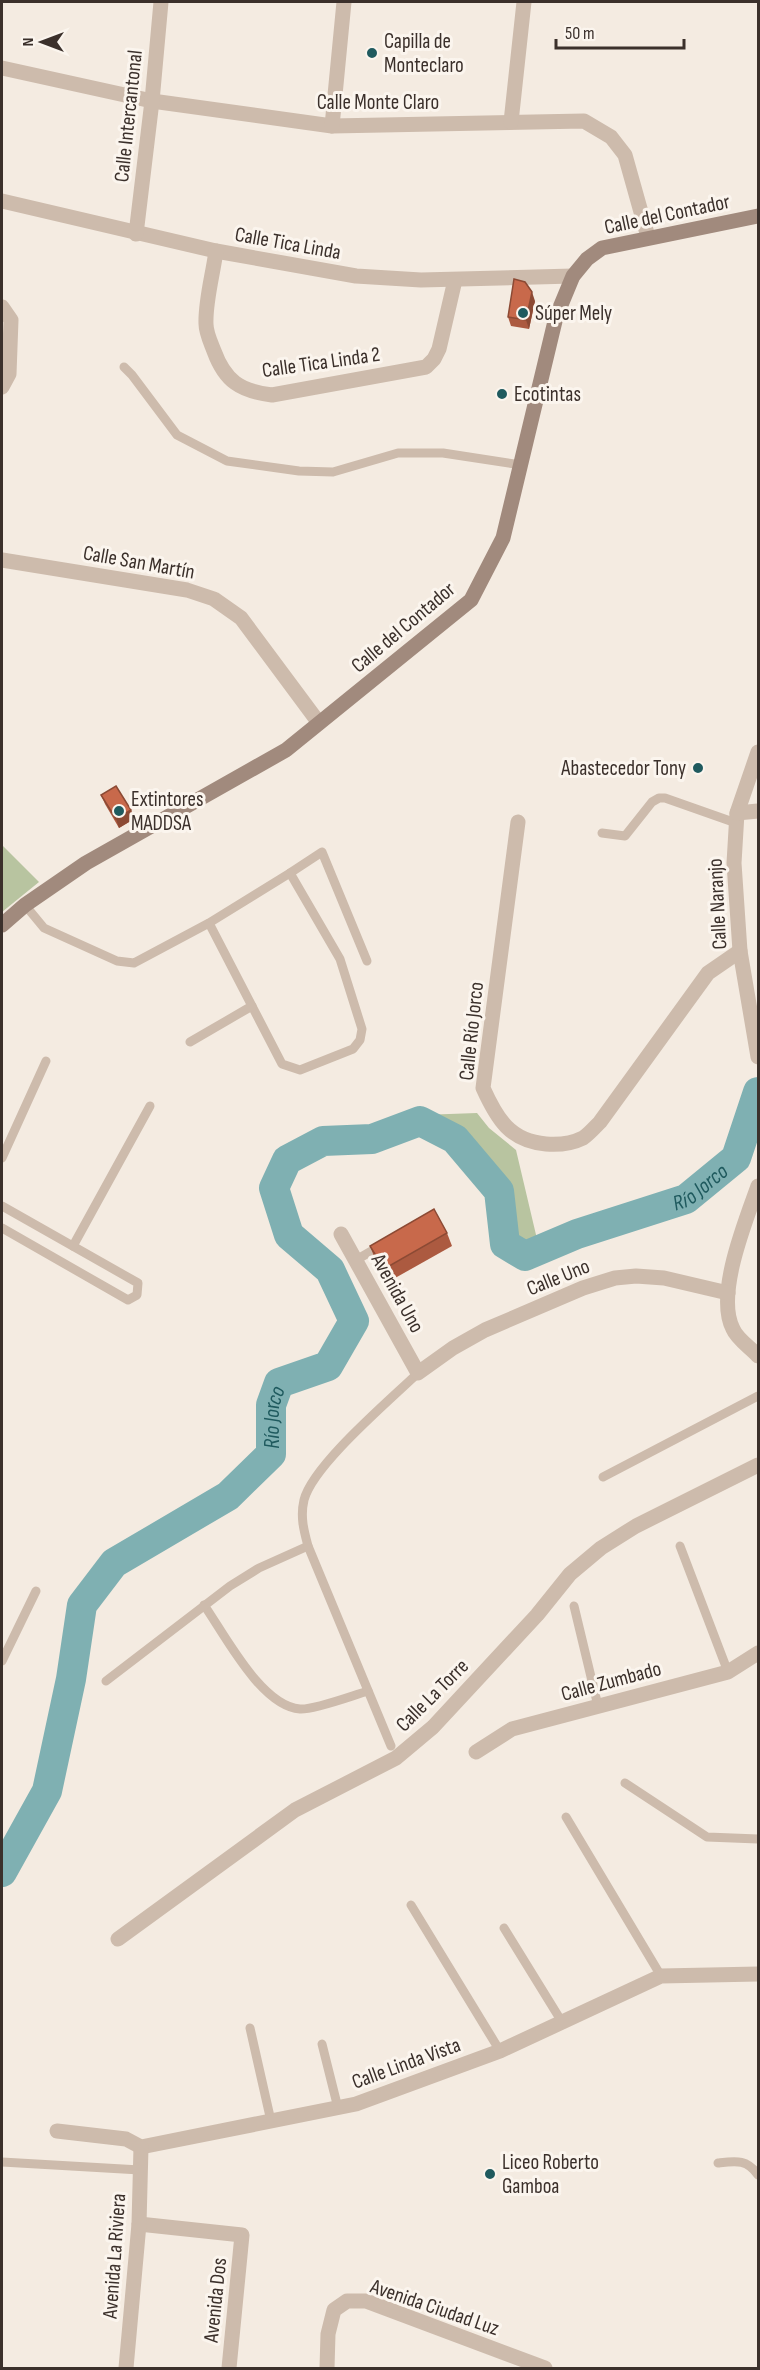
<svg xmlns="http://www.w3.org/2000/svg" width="760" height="2370" font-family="'Sofia Sans Condensed',sans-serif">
	<rect width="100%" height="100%" fill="#f4ebe1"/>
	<!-- green -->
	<g fill="#b8c4a0">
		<polygon points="2,845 39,882 2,912"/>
		<polygon points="477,1113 489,1128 516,1150 537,1239 516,1242 510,1238 506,1188 457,1134 421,1115"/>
	</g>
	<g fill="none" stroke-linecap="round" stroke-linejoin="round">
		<!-- river -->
		<path stroke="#7fb0b2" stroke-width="30" id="s1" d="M2,1872L47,1791L71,1679L82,1605L114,1563L228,1496L271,1454V1405L279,1383L328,1366L354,1321L330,1270L289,1235L274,1188L287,1160L323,1141L372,1139L420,1121L455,1139L499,1191L505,1244L525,1256L577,1234L686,1199L736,1158L758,1092"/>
		<!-- lane -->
		<g stroke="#cdbbac" stroke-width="9">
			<polyline points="124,367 132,375 177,435 227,461 299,471 333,472 398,453 443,453 521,465"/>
			<polyline points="602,833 625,836 652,802 659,798 665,798 736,823"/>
			<polyline points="290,873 322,852 367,961"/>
			<polyline points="25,905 44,928 117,961 134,963 209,923 290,873 340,959 362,1029 360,1040 353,1049 300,1070 282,1064 209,923"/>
			<polyline points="190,1042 252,1006"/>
			<polyline points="2,1158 46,1061"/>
			<polyline points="2,1206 138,1283 137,1295 128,1300 2,1228"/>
			<polyline points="73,1246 150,1106"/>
			<polyline points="356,1260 382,1245"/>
			<polyline points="603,1477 758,1396"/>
			<polyline points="680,1546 728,1672"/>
			<path d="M204,1605C225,1635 261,1706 300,1709C314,1710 351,1696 368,1691"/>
			<polyline points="574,1606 598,1706"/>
			<polyline points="2,1661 36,1591"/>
			<polyline points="106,1681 230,1586 259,1568 308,1546"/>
			<path d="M391,1746L308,1546C304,1531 300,1517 304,1500C313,1465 389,1401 418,1373"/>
			<polyline points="625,1783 707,1837 758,1839"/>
			<polyline points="566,1817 661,1976"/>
			<polyline points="411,1905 500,2051"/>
			<polyline points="504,1928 562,2022"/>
			<polyline points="250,2028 271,2121"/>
			<polyline points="322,2044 338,2108"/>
			<polyline points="2,2162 140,2170"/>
			<path d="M718,2163C736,2161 747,2159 758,2175"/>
		</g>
		<!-- street -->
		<g stroke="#cdbbac" stroke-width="15">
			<polyline points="2,68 152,101 332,126 584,121 611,137 625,155 648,237"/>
			<polyline points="511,122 524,2"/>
			<polyline points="332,126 344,2"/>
			<polyline points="2,201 216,251 356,276 421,280 573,276"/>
			<polyline points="136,234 152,101 161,2"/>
			<path d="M216,251C213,274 205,302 206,324C206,333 211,343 214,351C225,381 240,391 272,395L426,367L434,359L439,349L455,280"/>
			<polyline points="2,307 11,320 9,374 2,387"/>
			<polyline points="2,560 187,590 214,599 241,618 319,723"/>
			<polyline points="758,752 737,813 734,863 740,951 758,1057"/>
			<polyline points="737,813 758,811"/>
			<path d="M518,822L483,1088C497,1119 510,1141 546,1144C559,1145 571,1144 583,1138C589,1134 595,1127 600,1122L708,973L740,951"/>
			<path d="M758,1186C746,1220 715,1295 733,1329C737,1339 751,1348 758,1356"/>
			<polyline points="341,1234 418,1373 453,1348 485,1330 583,1288 615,1278 636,1276 664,1278 728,1293"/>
			<polyline points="476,1752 512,1729 728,1672 758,1653"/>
			<polyline points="118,1939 295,1810 396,1758 433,1727 537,1615 570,1574 601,1548 636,1526 758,1465"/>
			<polyline points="57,2131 126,2139 141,2147 356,2104 500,2051 661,1976 758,1974"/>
			<polyline points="139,2224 242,2235 229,2368"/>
			<polyline points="126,2368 139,2224 141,2147"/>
			<polyline points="327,2368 328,2334 334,2310 347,2301 366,2301 545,2368"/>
		</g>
		<!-- secondary -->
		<polyline stroke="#a18a7d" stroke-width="15" points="2,925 25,905 86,863 286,750 471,600 503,538 556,317 573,276 587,259 602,248 758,216"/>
	</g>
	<!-- wall -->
	<g fill="#ac5a40">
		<polygon points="535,301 529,329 511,326 508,317"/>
		<polygon points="101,795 131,810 134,819 119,828 105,804"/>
		<polygon points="447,1233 452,1246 388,1282 375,1259 370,1246"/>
	</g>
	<!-- shaded-wall -->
	<g fill="#8c4a34">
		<polygon points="532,292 535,301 529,329 526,320"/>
		<polygon points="131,810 134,819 119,828 116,819"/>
	</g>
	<!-- building -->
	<g fill="#c8694b" stroke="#8c4a34" stroke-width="1.5">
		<polygon points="514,279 525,282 532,292 526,320 508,317"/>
		<polygon points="116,786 131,810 116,819 101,795"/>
		<polygon points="434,1209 447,1233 384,1269 370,1246"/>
	</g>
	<!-- markers -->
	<g fill="#1f5a5e" stroke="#fbf5ee" stroke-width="2">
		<circle cx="372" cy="53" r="6"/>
		<circle cx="523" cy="313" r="6"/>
		<circle cx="502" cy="394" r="6"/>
		<circle cx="698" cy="768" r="6"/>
		<circle cx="119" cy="811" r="6"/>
		<circle cx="490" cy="2174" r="6"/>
	</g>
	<g text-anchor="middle" stroke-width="6" stroke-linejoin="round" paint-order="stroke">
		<!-- poi labels -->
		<g font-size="21" fill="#3b302b" stroke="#fbf5ee" text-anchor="start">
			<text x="384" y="48">Capilla de<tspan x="384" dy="24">Monteclaro</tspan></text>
			<text x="535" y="320">Súper Mely</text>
			<text x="514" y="401">Ecotintas</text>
			<text x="686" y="775" text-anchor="end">Abastecedor Tony</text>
			<text x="131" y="806">Extintores<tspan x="131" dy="24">MADDSA</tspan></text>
			<text x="502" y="2169">Liceo Roberto<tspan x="502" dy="24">Gamboa</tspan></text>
		</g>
		<!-- street labels -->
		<g font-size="21" fill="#3b302b" stroke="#fbf5ee">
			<text x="378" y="109">Calle Monte Claro</text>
			<text transform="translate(128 116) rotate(-84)" y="7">Calle Intercantonal</text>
			<text transform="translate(667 214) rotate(-12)" y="7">Calle del Contador</text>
			<text transform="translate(288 243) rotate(10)" y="7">Calle Tica Linda</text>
			<text transform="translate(321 362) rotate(-8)" y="7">Calle Tica Linda 2</text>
			<text transform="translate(139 562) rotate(10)" y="7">Calle San Martín</text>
			<text transform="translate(403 627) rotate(-40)" y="7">Calle del Contador</text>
			<text transform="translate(717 904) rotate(-93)" y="7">Calle Naranjo</text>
			<text transform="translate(471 1031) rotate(-84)" y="7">Calle Río Jorco</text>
			<text transform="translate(558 1277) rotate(-22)" y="7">Calle Uno</text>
			<text transform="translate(398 1293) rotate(61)" y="7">Avenida Uno</text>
			<text transform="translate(611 1681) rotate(-15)" y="7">Calle Zumbado</text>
			<text transform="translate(432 1695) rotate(-45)" y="7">Calle La Torre</text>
			<text transform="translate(406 2063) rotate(-20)" y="7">Calle Linda Vista</text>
			<text transform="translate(114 2256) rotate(-86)" y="7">Avenida La Riviera</text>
			<text transform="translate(215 2300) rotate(-84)" y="7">Avenida Dos</text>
			<text transform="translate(435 2307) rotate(19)" y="7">Avenida Ciudad Luz</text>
		</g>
		<!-- water labels -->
		<g font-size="22" font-style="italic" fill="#1f5a5e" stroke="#fbf5ee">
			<text dy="8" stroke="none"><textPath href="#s1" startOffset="1408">Río Jorco</textPath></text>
			<text dy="8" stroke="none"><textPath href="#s1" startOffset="564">Río Jorco</textPath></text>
		</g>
	</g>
	<!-- border -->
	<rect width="760" height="2370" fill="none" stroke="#3b302b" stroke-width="6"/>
	<!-- north arrow -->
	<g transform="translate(42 42) rotate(270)" stroke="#fbf5ee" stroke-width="4.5" paint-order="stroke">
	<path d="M0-4.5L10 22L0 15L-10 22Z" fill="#3b302b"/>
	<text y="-9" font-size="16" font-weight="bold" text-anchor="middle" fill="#3b302b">N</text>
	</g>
	<!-- scale -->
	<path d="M556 39v9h128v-9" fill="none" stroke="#3b302b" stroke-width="3"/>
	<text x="565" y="39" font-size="18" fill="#3b302b" stroke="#fbf5ee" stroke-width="4.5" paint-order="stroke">50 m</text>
</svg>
